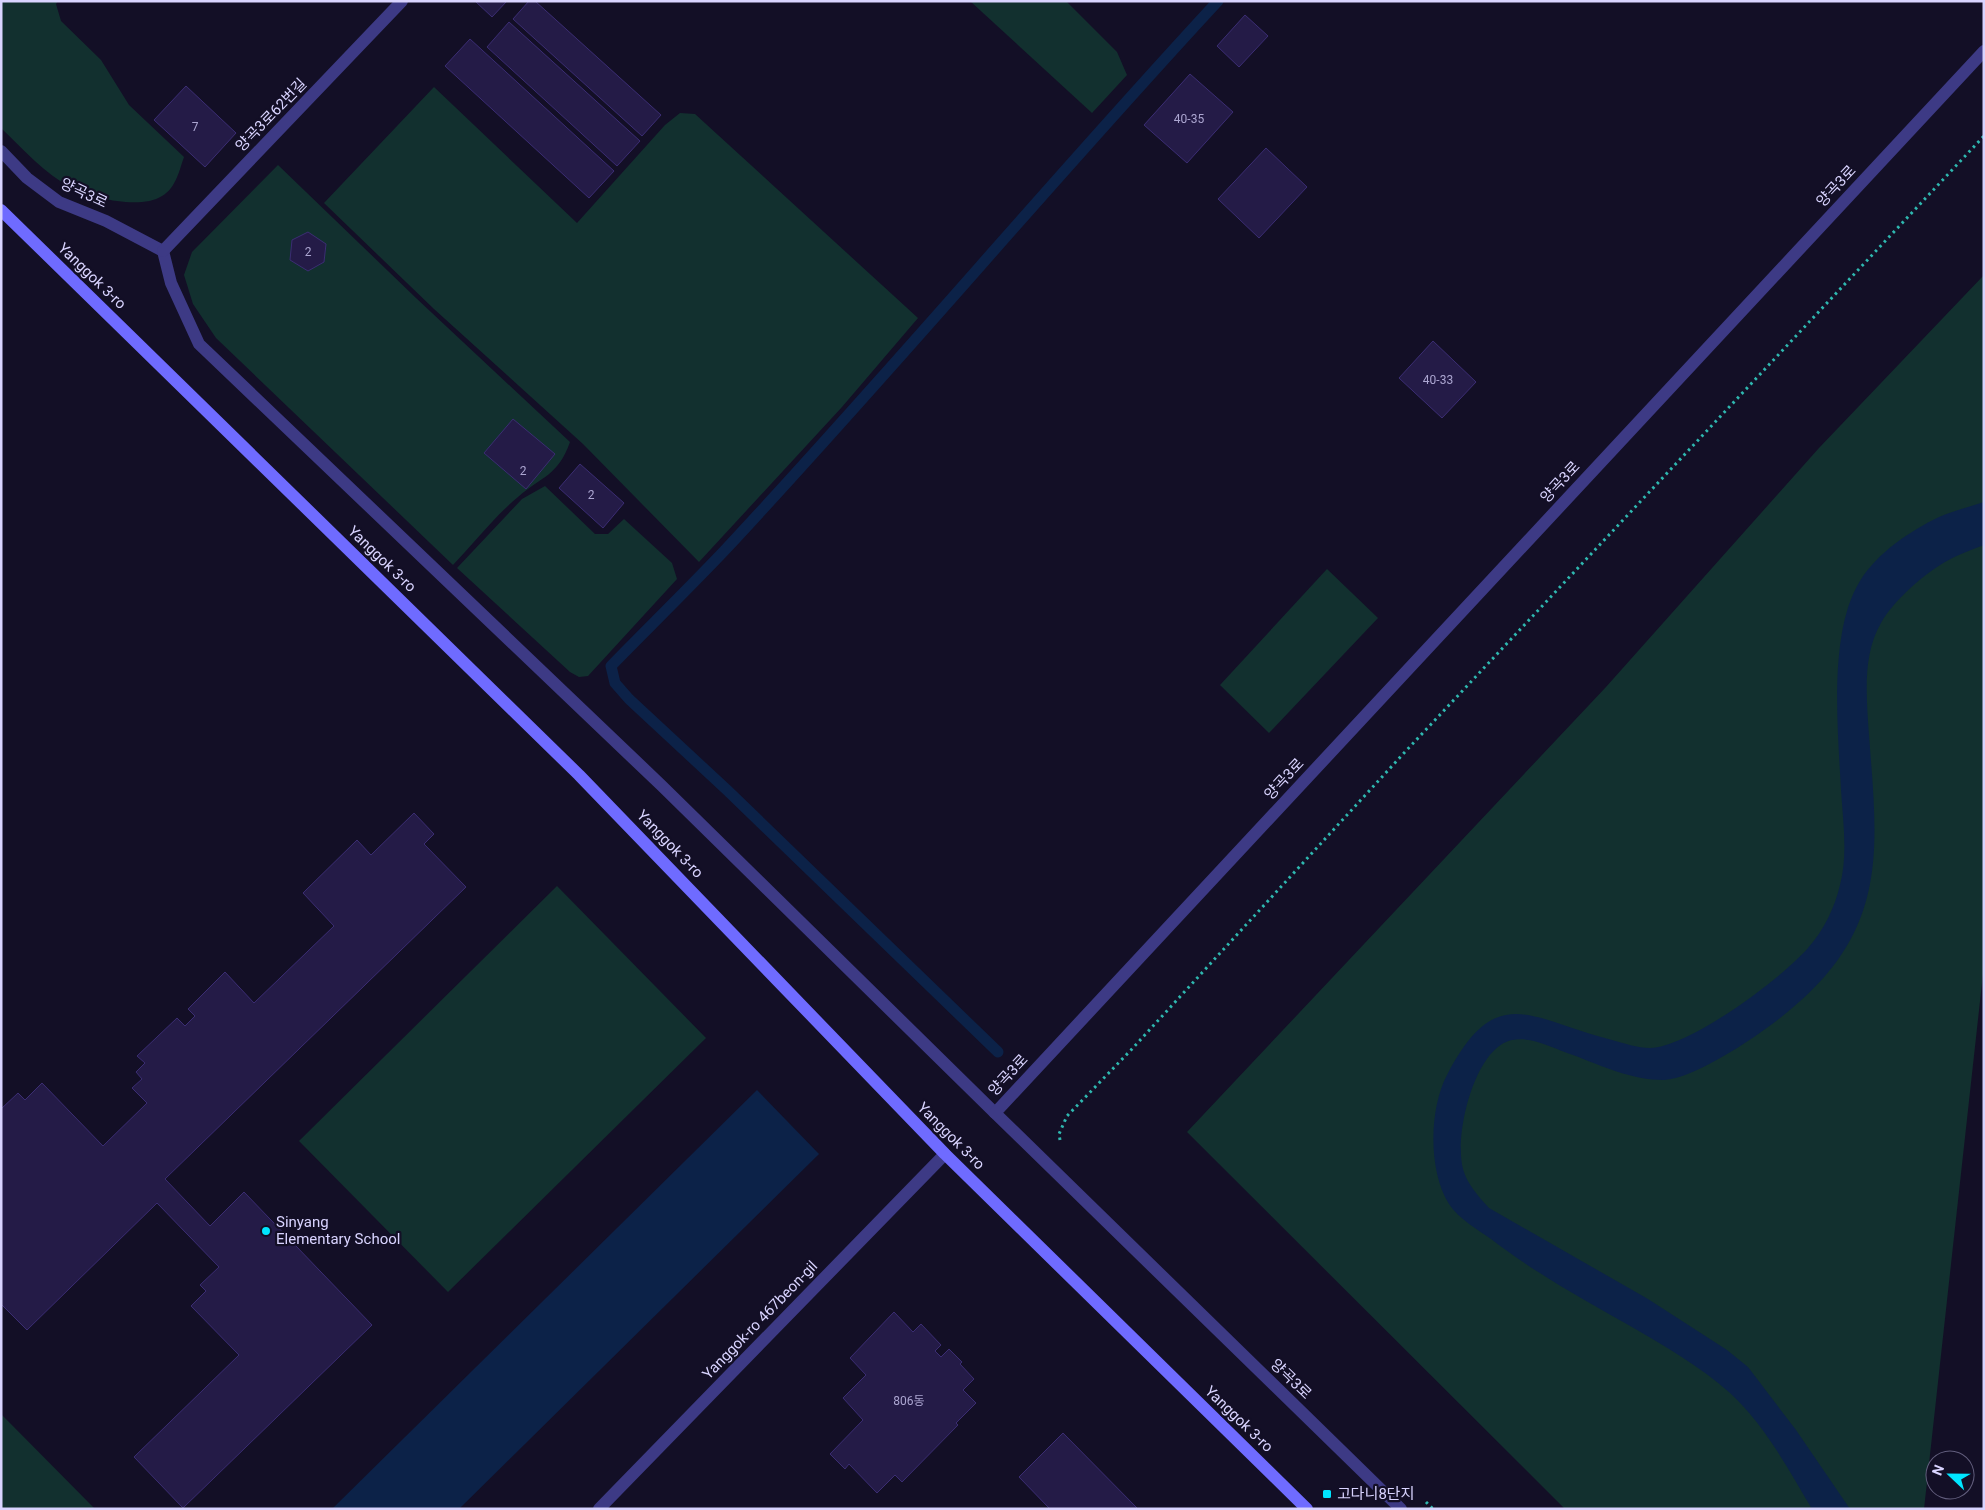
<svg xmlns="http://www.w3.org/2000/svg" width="1985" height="1510" font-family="Roboto,'Noto Sans KR',sans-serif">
	<rect width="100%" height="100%" fill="#130f26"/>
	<!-- green -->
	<g fill="#12302f">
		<path d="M1,1H58L56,4L61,21L101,60L129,105L184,157C179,171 176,188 162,196C140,210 93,198 72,188C45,174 23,149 1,128Z"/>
		<polygon points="970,1 1066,1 1117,52 1127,75 1092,113"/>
		<polygon points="434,87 577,223 665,125 680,113 695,114 918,318 842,407 699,562 583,444 434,309 324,203"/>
		<path d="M278,165L416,298L570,442C558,476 542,476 518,497C494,517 474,543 453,565L216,338L193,304L184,275L192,252Z"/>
		<polygon points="1984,275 1984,965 1924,1509 1565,1509 1187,1132 1606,687 1819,448"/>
		<polygon points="545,486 595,534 608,534 624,519 672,563 677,579 588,676 579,677 570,672 457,568 522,499"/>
		<polygon points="1327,569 1378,618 1269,733 1220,685"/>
		<polygon points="557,886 706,1038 448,1292 299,1141"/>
		<polygon points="1,1414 95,1509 1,1509"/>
	</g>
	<!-- water -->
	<g fill="#0c2248">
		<path d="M1984,502V545C1971,550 1957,555 1945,562C1924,574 1893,601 1881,623C1864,652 1866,688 1868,721C1876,839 1894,924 1791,1009C1766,1031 1696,1079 1664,1080C1632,1080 1602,1066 1573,1055C1554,1049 1533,1036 1512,1040C1474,1048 1454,1136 1463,1169C1467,1184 1479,1197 1489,1208L1648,1299L1727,1350L1748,1367L1796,1430L1850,1509H1812C1788,1469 1765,1425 1730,1393C1701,1367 1666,1347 1632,1327C1584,1300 1535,1273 1491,1239C1477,1229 1459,1219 1449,1204C1428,1171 1429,1109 1447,1075C1497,979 1531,1020 1612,1040C1623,1043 1638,1048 1650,1048C1690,1047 1782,978 1808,948C1824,930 1835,907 1840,885C1848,855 1843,821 1841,790C1838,731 1828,632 1860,581C1877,553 1910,531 1939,517C1953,511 1969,507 1984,502Z"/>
		<polygon points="757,1090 819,1154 459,1509 332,1509"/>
	</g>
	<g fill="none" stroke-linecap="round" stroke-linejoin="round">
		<!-- stream -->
		<path stroke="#0c2248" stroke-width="11" d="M998,1052L727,790L629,699L615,683L611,666C649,627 688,589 725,550C893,370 1051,181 1218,1"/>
	</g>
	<!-- building -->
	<g fill="#241b47" stroke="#3b2d73">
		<polygon points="475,1 507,1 492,17"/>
		<polygon points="529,1 535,1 661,115 642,136 513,19"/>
		<polygon points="1245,15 1268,36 1239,67 1217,46"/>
		<polygon points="509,22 640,141 617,166 487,47"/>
		<polygon points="470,39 614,171 589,198 445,66"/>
		<polygon points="1190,74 1233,112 1187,163 1144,125"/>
		<polygon points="186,86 236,133 205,167 154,120"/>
		<polygon points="1266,148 1307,187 1259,238 1218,199"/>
		<polygon points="308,232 326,244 324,262 308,271 290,260 292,240"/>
		<polygon points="1433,341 1476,382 1442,418 1399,378"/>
		<polygon points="513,419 555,454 526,489 484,453"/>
		<polygon points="580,464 624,503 603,528 559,488"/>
		<polygon points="414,813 434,834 424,844 466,887 165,1179 210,1226 244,1192 372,1325 183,1508 134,1457 239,1355 191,1306 206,1291 200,1285 219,1267 157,1203 27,1330 1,1304 1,1109 18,1093 25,1100 42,1083 103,1146 147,1103 132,1088 142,1079 136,1072 145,1063 137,1056 177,1018 185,1026 195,1016 188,1009 225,972 254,1003 334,926 303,893 357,840 371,855"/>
		<polygon points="894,1312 913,1332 921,1324 941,1345 935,1351 941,1357 949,1349 962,1362 960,1364 974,1379 963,1390 976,1403 956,1423 958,1425 902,1482 895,1475 877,1493 849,1464 845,1469 830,1454 863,1420 843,1398 866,1375 850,1358"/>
		<polygon points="1063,1433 1138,1509 1050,1509 1019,1477"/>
	</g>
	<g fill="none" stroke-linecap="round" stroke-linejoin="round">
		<!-- path -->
		<g stroke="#2fb8b0" stroke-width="3" stroke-dasharray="2.5 4" stroke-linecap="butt">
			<polyline points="1060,1140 1059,1134 1067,1116 1131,1050 1404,753 1984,136"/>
			<polyline points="1426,1502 1433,1509"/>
		</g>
		<!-- lane -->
		<g stroke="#3d3a85" stroke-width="12">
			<polyline points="1,151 27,178 59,202 106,221 163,251"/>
			<polyline points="163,251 171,283 199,344 662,786 995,1113"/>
			<polyline points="163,251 402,1"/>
			<polyline points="1401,1509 995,1113 1984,51"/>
		</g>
		<!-- street -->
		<polyline stroke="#3d3a85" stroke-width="12" points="599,1509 945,1154"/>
		<!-- secondary -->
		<polyline stroke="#6f6bff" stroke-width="12" points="1,210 579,775 945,1154 1307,1509"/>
	</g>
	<!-- markers -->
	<g fill="#00e5ff" stroke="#130f26" stroke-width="2">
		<circle cx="266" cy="1231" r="5"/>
		<rect x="1322" y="1489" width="10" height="10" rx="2.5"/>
	</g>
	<g text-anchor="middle" stroke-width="4.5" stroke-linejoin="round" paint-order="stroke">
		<!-- number labels -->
		<g font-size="12" fill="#aca6d1">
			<text x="1189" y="123">40-35</text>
			<text x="195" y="131">7</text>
			<text x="308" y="256">2</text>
			<text x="1438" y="384">40-33</text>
			<text x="523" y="475">2</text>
			<text x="591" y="499">2</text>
			<text x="909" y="1405">806동</text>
		</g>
		<!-- street labels -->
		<g font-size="15" fill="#d9d4ff" stroke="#130f26">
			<text transform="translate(271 115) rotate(-46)" y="5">양곡3로62번길</text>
			<text transform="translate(1836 186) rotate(-47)" y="5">양곡3로</text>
			<text transform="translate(84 193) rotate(25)" y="5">양곡3로</text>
			<text transform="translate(92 276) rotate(44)" y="5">Yanggok 3-ro</text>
			<text transform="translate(1560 482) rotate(-47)" y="5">양곡3로</text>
			<text transform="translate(382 559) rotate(44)" y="5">Yanggok 3-ro</text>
			<text transform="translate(1284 779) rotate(-47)" y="5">양곡3로</text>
			<text transform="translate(670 844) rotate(46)" y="5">Yanggok 3-ro</text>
			<text transform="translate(1008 1075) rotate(-47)" y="5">양곡3로</text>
			<text transform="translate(951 1136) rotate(45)" y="5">Yanggok 3-ro</text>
			<text transform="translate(760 1320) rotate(-46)" y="5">Yanggok-ro 467beon-gil</text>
			<text transform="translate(1291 1379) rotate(44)" y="5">양곡3로</text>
			<text transform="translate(1239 1419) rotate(44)" y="5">Yanggok 3-ro</text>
		</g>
		<!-- poi labels -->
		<g font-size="15" fill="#d9d4ff" stroke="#130f26" text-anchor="start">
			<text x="276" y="1227">Sinyang<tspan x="276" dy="17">Elementary School</tspan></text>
			<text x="1337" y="1499">고다니8단지</text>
		</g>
	</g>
	<!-- border -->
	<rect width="1985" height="1510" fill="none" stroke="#d9d4ff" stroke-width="5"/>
	<!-- north arrow -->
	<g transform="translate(1950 1475) rotate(292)"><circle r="24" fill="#130f26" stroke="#625e7d"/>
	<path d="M0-4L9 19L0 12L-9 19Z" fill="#00e5ff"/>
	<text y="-8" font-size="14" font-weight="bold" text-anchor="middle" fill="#d9d4ff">N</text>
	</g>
</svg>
